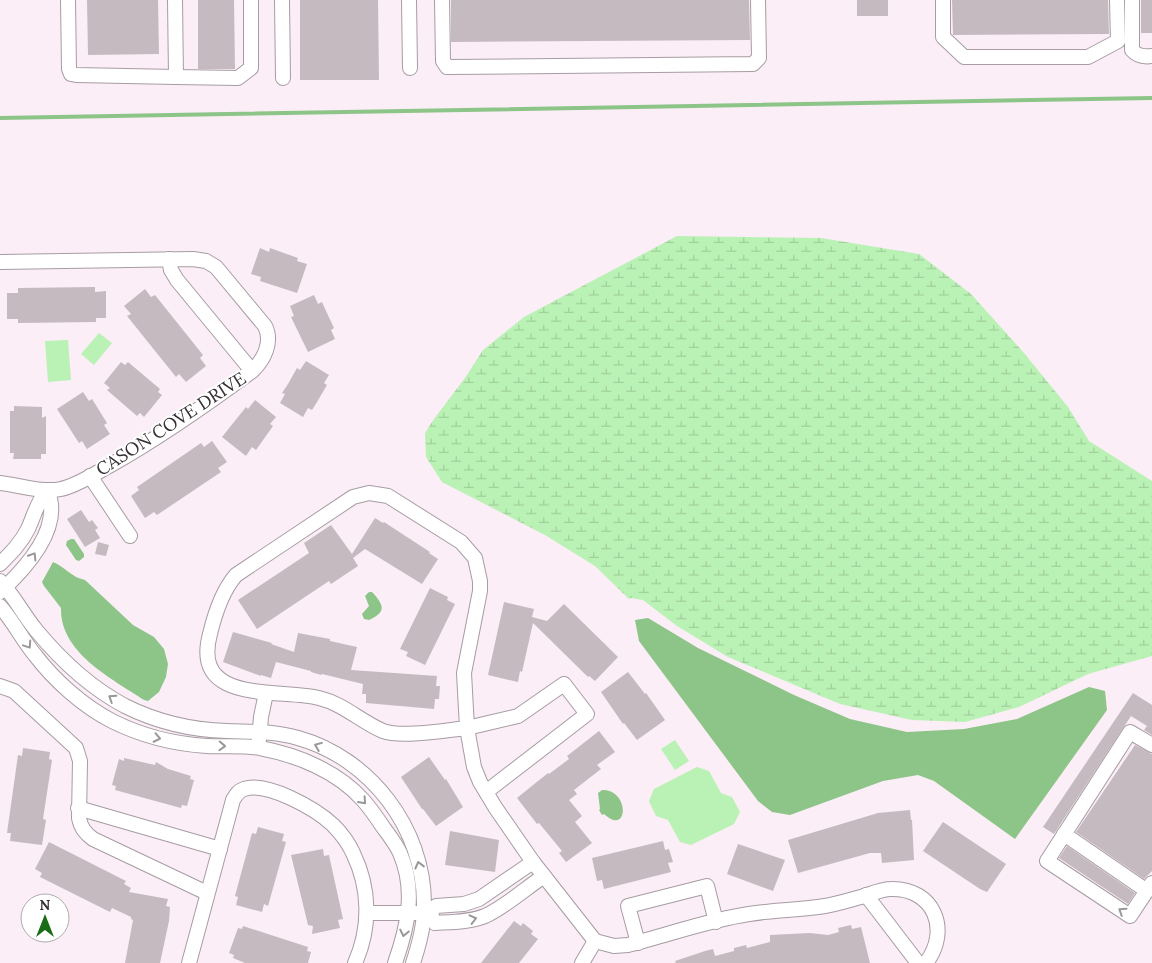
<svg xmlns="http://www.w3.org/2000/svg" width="1152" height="963" font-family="Lora,serif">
	<defs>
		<pattern id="wetland-marsh" width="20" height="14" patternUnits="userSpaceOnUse" patternTransform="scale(1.25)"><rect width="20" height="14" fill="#baf1b4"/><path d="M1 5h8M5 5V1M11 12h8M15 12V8" fill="none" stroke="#a0cf9b"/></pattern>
	</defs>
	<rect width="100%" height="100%" fill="#fbeef6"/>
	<!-- green -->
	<g fill="#baf1b4">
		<polygon points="99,333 112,343 94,365 81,354"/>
		<polygon points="68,340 71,380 48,382 45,341"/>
		<polygon points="675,740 689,761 675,770 661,749"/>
		<polygon points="697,767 709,771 721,793 732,797 740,812 734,824 691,845 680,842 668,820 656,816 649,801 654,789"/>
	</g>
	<!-- wetland -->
	<polygon fill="url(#wetland-marsh)" points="677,236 821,238 919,254 971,294 1024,353 1068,407 1089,441 1152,481 1152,656 1088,674 1019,707 965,722 912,720 840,704 728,657 677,626 643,600 631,598 629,599 595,566 545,535 442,482 426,457 425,433 434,419 465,378 483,350 524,317"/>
	<!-- water -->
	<g fill="#8dc488">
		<polygon points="71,539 74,539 84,554 84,557 79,561 76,560 66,545 67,541"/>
		<path d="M53,562C65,567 71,577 85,580L133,625L154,637L164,649L168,664L166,677L159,692L148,701L144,700C111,678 60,653 61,608L44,586L42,582Z"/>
		<path d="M369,592H372C384,605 387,612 369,620L364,619L362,614L369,606L365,596Z"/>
		<polygon points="648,618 698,648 794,695 850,719 907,732 964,729 1017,719 1089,687 1105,691 1107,710 1015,839 934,781 918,775 883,781 790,815 772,812 758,801 639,641 635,620"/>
		<path d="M602,790C630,789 629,837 604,814L602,815L599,810L600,809L598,793Z"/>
	</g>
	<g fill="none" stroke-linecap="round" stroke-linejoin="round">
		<!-- stream -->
		<polyline stroke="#8dc488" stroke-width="4" points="0,118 1152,98"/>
	</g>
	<!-- building -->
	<g fill="#c6bac1">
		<polygon points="87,0 158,0 159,54 88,55"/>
		<polygon points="198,0 234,0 235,69 198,69"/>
		<polygon points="300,0 378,0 379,80 300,80"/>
		<polygon points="451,0 749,0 750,40 451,42"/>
		<rect x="857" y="0" width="31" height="16"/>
		<polygon points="952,0 1108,0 1109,34 953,35"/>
		<rect x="1141" y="0" width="11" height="33"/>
		<polygon points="260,248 269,252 270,248 298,258 297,261 307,264 297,293 260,281 261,277 251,274"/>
		<polygon points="95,287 95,292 106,291 106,318 96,318 96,322 18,323 18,319 7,319 7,293 18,293 18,288"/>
		<polygon points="145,289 151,297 155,295 203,355 200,358 206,366 186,382 179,374 176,377 127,316 131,314 124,306"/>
		<polygon points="314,295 318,304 322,302 326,311 334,328 331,330 335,339 308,352 291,317 294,316 290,306"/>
		<polygon points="306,361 329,375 324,383 327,385 317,402 312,410 308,408 303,417 280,403 285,394 282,393 288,384 297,368 300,370"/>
		<polygon points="121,362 125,365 128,362 160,389 158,392 162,395 144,417 140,413 137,416 107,390 110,388 104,383"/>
		<polygon points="83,392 89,401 92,399 107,423 104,425 110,434 87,449 82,441 79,443 57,409"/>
		<polygon points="255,400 276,417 270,424 273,426 256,450 252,447 246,456 222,437 246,407 248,409"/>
		<polygon points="14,406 42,407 42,418 46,416 46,454 41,454 41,459 13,459 14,453 10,453 10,411 14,411"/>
		<polygon points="212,441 227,462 218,468 221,472 157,515 154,512 145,518 131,496 139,490 137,487 201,443 204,447"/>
		<polygon points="81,510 89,522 92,520 98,528 95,530 100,538 85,547 67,519"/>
		<polygon points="375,518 383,523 384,522 430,552 429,553 438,559 422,584 365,549 353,558 358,566 331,584 329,581 257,629 238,600 309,553 304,543 331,525 352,554"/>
		<polygon points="98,542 109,545 106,556 95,554"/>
		<polygon points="430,588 448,597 447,600 455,604 425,665 406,656 408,652 400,649"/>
		<polygon points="504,602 534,609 532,617 547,621 564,604 618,657 595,681 589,676 588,677 533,623 522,672 520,671 518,682 488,675"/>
		<polygon points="233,632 272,643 271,644 294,652 298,633 330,639 330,641 357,647 351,670 437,676 436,686 440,686 439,699 435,699 434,709 366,703 366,694 362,694 363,684 322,674 321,675 311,672 311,671 276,662 271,678 261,675 261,676 223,662"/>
		<polygon points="628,672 645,694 646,693 665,720 637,740 624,723 623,724 601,692"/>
		<polygon points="1133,693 1152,705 1152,735 1144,730 1147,726 1131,716 1054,834 1043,827"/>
		<polygon points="599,731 615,752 597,765 601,769 574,790 577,794 569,800 582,816 575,822 592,843 566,862 559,853 562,851 539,823 537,824 517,798 548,773 549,774 569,759 567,756"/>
		<polygon points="1135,745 1152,754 1152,871 1144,879 1076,832"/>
		<polygon points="23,748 50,752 49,759 52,760 43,819 46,820 42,845 10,841 11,833 7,833 18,755 22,756"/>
		<polygon points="429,757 445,780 446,779 463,807 436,826 423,809 422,809 401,777"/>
		<polygon points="124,758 155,765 156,762 168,769 191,776 190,779 194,780 187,806 182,805 181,808 115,790 116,786 112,785 119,759 124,761"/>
		<polygon points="910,810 911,820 912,820 914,860 882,863 881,853 870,853 798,873 788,840 878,813"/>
		<polygon points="943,822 1006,864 987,892 980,889 923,851"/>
		<polygon points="258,827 284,834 282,841 286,842 268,906 264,904 262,912 236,905 238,897 235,896 252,833 256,834"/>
		<polygon points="450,831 499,840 495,872 445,865"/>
		<polygon points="663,841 665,850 669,849 673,862 668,863 671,872 604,889 602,880 597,881 592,858"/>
		<polygon points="49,842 126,881 124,884 131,888 129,892 168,899 166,906 170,907 169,921 160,963 125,963 133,920 131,919 131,917 112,908 110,912 40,877 42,873 35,869"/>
		<polygon points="738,844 785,860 773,891 727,874"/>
		<polygon points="1067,846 1135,893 1128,904 1059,858"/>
		<polygon points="323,849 324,856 329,855 343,919 338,920 340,928 312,934 313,926 308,925 291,855"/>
		<polygon points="514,921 521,926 523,923 533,931 531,934 538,939 519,963 481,963"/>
		<polygon points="851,925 852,929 861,927 870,963 676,963 675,961 705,951 713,949 715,956 734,951 734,948 746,945 747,948 770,942 770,935 810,933 828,935 839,932 838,928"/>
		<polygon points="243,926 308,947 307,951 311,952 308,963 245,963 233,958 234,955 229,953 238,928 242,929"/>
	</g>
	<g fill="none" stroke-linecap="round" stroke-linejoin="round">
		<!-- minor casing -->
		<g stroke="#a79ca3" stroke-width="16">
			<g id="minor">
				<polyline points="68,0 69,69 71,74 76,75 176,77 175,0"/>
				<polyline points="282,0 283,78"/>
				<polyline points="409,0 410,68"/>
				<polyline points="442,0 443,61 447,67 753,64 759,58 758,0"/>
				<polyline points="943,0 943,37 964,57 1088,57 1118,41 1117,0"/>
				<path d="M1132,0V50C1137,56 1145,57 1152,56"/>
				<polyline points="176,77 238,78 251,68 251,0"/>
				<polyline points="169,259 171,270 177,280 252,371"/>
				<path d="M0,262L193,259L206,261L216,267L265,326C273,342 264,360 252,371C206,405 159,438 109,466C94,474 78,485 61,489C41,493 19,485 0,483"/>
				<polyline points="90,476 130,536"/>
				<path d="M369,493L388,496L461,542L475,558L480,581V591L464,673L467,728C446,730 402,738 383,731C361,722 344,704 319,698C279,688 191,705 210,634C215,613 222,591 236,575L353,497Z"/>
				<path d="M0,564C11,553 21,543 28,529C34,516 37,502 47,490C64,527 25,569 0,592"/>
				<path d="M0,581C14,596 23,614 36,630C60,659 91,688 125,706C157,722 191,730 227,731C251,732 274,731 298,738C370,758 424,828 424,904C425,923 419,945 413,963"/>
				<path d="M0,606C13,621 22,639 35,655C55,681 83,706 112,721C142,736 174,744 207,746C224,747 243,745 260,748C297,755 337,771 363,800C370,808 377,818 383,827C389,835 396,844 400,853C416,890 408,926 395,963"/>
				<path d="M0,686L14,691L76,748L80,761L79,818C81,828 85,833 93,839L207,893"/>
				<polyline points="259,740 261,717 266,693"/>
				<polyline points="1152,745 1130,732 1047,861 1130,916 1152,883"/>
				<path d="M486,792L587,714L564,684L518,716L467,728L474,767L480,782L495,807L533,862L595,941L614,946L628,945C668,935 708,920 749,914C774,910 800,910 825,906C837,904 849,900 861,897C871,894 881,889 891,889C934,888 951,930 926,963"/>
				<polyline points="78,808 220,849"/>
				<polyline points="1064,834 1147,891"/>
				<polyline points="866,895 918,963"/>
				<polyline points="368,913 417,913"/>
				<path d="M430,913L435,923C452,922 470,922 485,916C505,907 526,888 544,876"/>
				<polyline points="430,913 436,906 464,904 479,899 533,862"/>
				<polyline points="638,943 628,906 707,886 716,922"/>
				<path d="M189,963L233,800C236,795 238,791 244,789C267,781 316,809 333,825C341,833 348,842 353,853C370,888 371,927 355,963"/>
				<polyline points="582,963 595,941"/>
			</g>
		</g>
		<!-- minor -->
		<use href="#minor" stroke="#fff" stroke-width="14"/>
	</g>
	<!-- one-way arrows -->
	<defs><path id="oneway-chevron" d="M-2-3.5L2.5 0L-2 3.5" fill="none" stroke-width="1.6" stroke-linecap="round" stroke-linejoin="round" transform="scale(1.25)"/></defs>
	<g stroke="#9a9798">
		<use href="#oneway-chevron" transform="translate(33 556) rotate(-58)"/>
		<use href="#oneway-chevron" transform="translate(28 645) rotate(56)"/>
		<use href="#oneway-chevron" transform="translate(112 698) rotate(-147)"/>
		<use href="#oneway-chevron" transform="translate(157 738) rotate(12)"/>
		<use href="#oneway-chevron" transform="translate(222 746) rotate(2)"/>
		<use href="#oneway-chevron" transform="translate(318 746) rotate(-158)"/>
		<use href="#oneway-chevron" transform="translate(363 801) rotate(48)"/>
		<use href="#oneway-chevron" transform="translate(419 865) rotate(-104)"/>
		<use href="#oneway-chevron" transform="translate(1122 911) rotate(-147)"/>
		<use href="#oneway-chevron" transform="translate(473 919) rotate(-14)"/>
		<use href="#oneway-chevron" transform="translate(404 933) rotate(102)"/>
	</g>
	<g text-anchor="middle" stroke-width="4" stroke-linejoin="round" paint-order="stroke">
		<!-- street labels -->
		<g font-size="18" fill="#342f32" stroke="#fff">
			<text transform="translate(171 424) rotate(-33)" y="6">CASON COVE DRIVE</text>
		</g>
	</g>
	<!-- north arrow -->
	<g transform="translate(45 918)"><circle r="24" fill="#ffffff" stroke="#aeacad"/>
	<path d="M0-4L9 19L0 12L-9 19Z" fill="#186d16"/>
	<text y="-8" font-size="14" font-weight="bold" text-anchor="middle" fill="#342f32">N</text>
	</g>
</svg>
